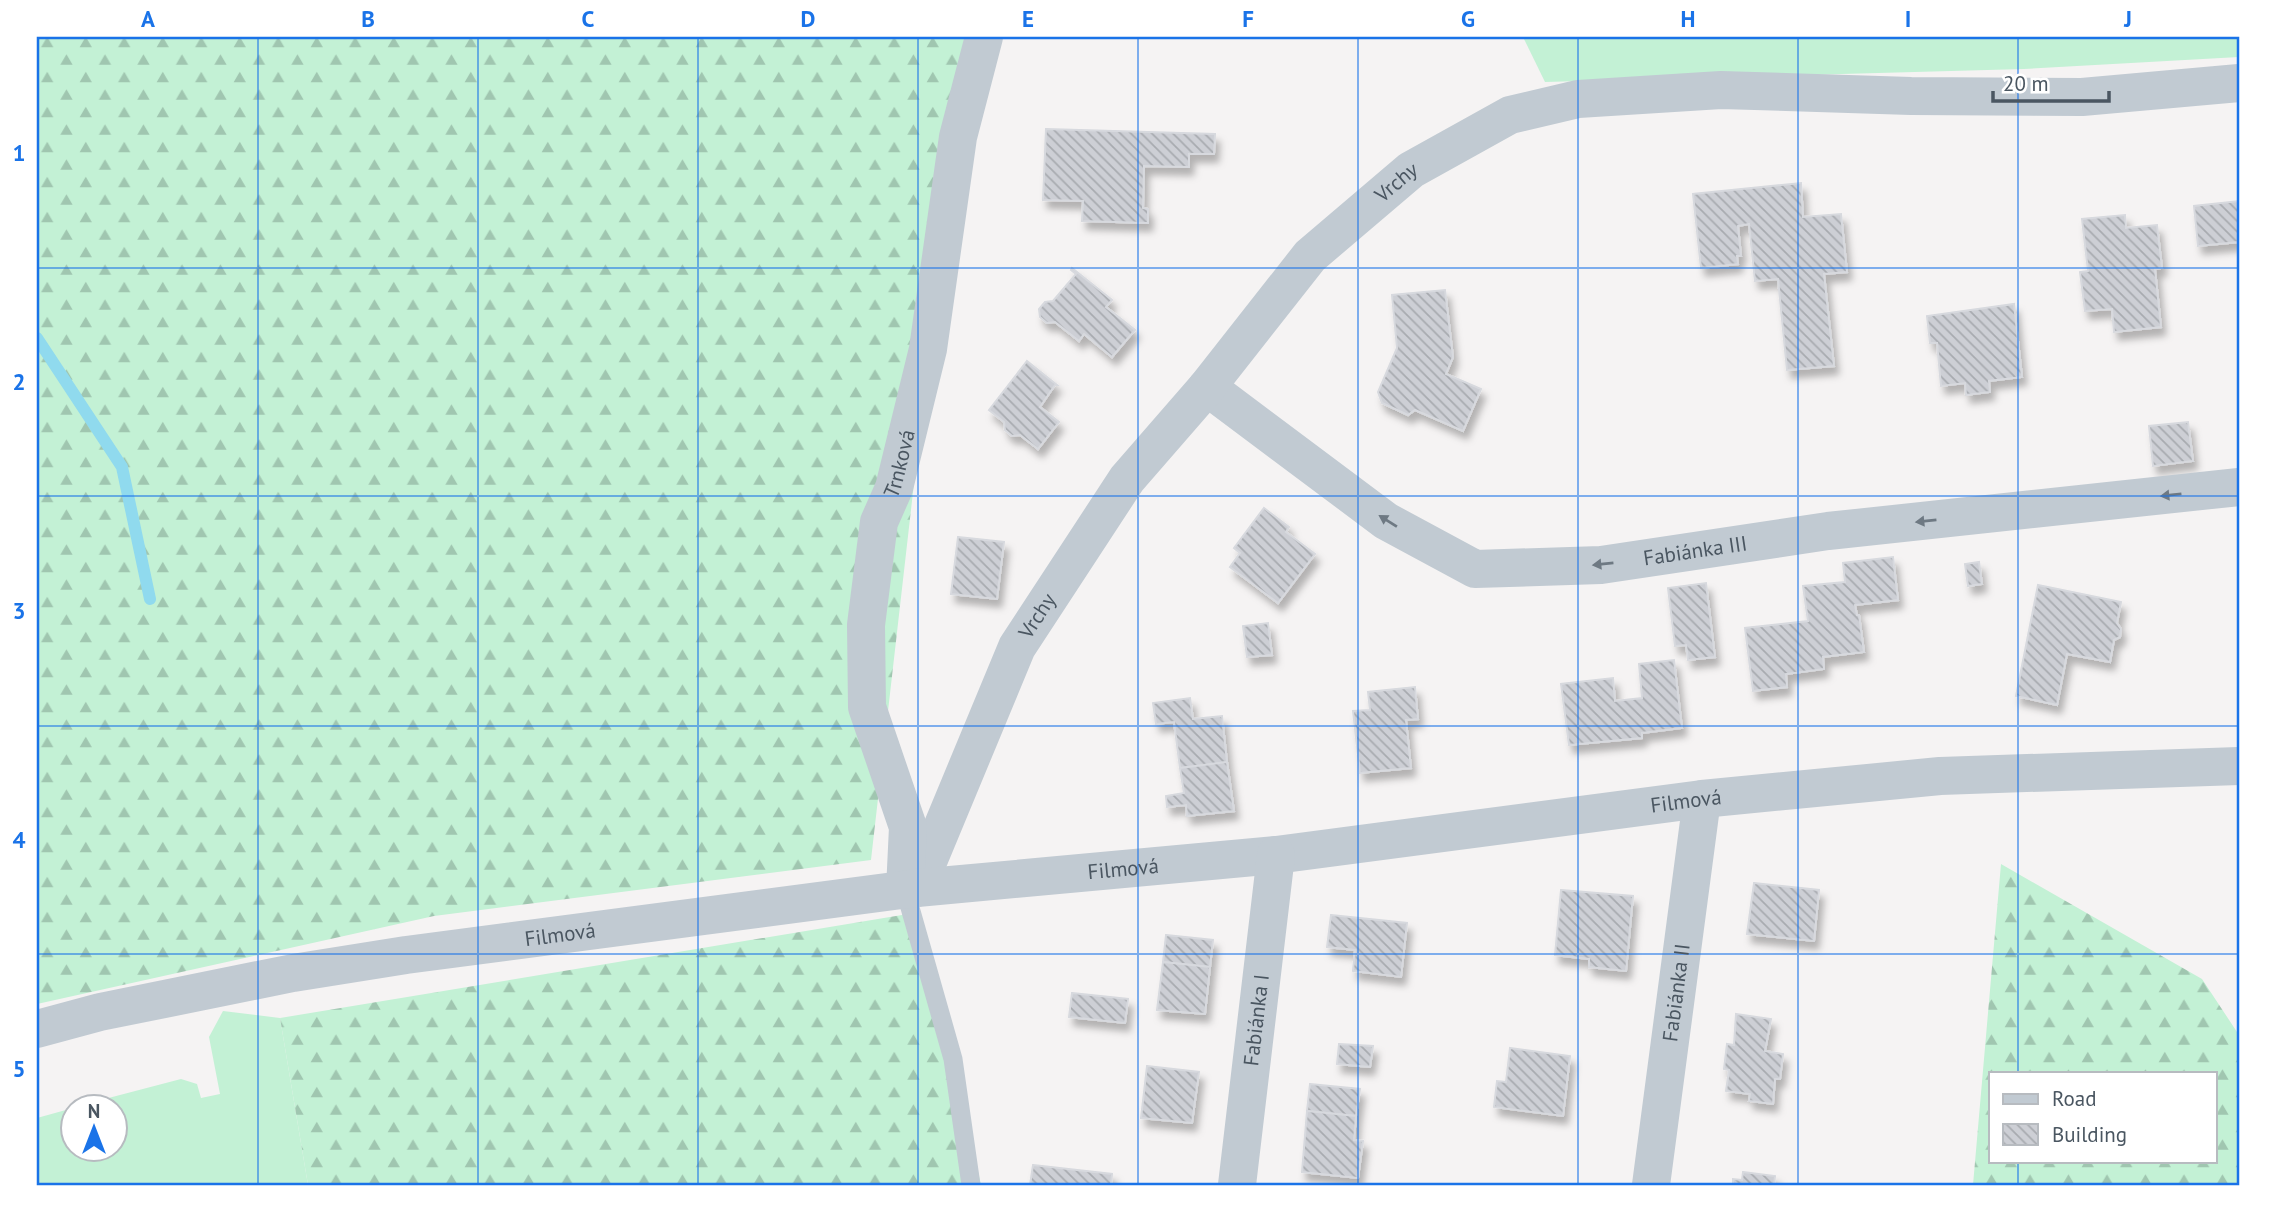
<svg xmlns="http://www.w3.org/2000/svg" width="2276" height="1222" font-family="'PT Sans',sans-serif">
	<defs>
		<pattern id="forest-firs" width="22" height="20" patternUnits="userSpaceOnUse" patternTransform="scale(1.75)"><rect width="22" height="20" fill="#c3f1d5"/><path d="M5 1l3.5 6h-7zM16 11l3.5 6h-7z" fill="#a0c6b0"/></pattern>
		<pattern id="building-back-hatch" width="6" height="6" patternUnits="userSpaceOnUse" patternTransform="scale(1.75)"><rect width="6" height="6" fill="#cdcfd5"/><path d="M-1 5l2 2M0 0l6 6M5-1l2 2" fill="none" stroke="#a8abb0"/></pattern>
		<filter id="shadow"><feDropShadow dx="4.5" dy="8" stdDeviation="3.5" flood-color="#0004"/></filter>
	</defs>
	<rect width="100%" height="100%" fill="#f5f3f3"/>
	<!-- grass -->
	<g fill="#c3f1d5">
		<polygon points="1523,37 2239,37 2239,57 2024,69 1545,82"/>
		<polygon points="223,1011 280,1018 308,1185 37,1185 37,1118 73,1108 74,1148 116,1148 116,1106 78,1106 181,1079 197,1084 201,1098 220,1094 209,1037"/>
	</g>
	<!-- forest -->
	<g fill="url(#forest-firs)" fill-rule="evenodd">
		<polygon points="37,37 965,37 871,860 434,916 37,1004"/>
		<path d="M2001,864L2202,979L2239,1035V1185H1973ZM1991,1073H2215V1161H1991Z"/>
		<polygon points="920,912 981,1185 308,1185 280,1018"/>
	</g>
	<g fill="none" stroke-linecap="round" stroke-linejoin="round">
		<!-- stream -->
		<polyline stroke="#90daee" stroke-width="12" points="37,338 122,467 150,599"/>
	</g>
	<!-- building -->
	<g fill="url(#building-back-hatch)" stroke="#d7d9de" stroke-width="2" filter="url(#shadow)">
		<polygon points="1046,129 1215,134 1214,154 1189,154 1189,167 1144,166 1143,208 1148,209 1148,223 1082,221 1083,201 1043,200"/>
		<polygon points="1801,183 1803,217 1841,214 1847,272 1824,274 1834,366 1787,370 1778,279 1755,281 1749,224 1738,226 1741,256 1737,256 1738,264 1701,268 1693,194"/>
		<polygon points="2239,201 2239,242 2198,246 2194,206"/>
		<polygon points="2125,215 2126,228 2157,225 2162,268 2155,269 2161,327 2114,332 2112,309 2085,311 2080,272 2088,271 2082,219"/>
		<polygon points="1072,268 1112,300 1106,307 1135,330 1112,357 1084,334 1079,341 1055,322 1047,323 1040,317 1039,309 1045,302 1053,301 1076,274 1071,270"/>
		<polygon points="1445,290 1453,357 1446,374 1481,389 1463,431 1415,410 1408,415 1382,403 1378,392 1397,348 1392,295"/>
		<polygon points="2014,304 2022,377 1989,381 1990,392 1966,395 1965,383 1941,386 1937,343 1930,343 1927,316"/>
		<polygon points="1027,361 1057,385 1055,385 1040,407 1059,422 1038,449 1020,435 1012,436 1005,430 1004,422 989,410"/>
		<polygon points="2188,422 2193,461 2153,466 2149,426"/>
		<polygon points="1264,508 1289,527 1286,532 1315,554 1278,603 1230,567 1240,553 1234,548"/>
		<polygon points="958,537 1004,542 997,599 951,594"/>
		<polygon points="1893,557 1898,600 1855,605 1857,615 1859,615 1864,652 1823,657 1824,669 1786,674 1787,687 1753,691 1745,628 1808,621 1803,586 1845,582 1843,563"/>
		<polygon points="1979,562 1982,584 1968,586 1965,564"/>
		<polygon points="1706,583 1715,657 1688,660 1686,645 1675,646 1668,588"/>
		<polygon points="2038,585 2121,602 2117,623 2121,629 2120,637 2114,640 2110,662 2067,654 2057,705 2016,696"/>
		<polygon points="1268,623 1272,655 1247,657 1243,626"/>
		<polygon points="1674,660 1682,728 1642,733 1642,738 1569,745 1561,684 1613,678 1615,701 1642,698 1639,664"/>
		<polygon points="1415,687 1418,719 1406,720 1411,768 1360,773 1353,711 1370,710 1368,692"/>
		<polygon points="1190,698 1193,719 1222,716 1227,762 1180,768 1174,722 1156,724 1153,703"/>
		<polygon points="1227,762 1234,811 1187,816 1186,805 1167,807 1166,796 1184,793 1180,768"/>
		<polygon points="1754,883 1819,890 1814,941 1747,934"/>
		<polygon points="1561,890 1633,896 1626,971 1589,967 1589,959 1555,955"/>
		<polygon points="1331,915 1407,923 1401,977 1353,971 1355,950 1327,947"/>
		<polygon points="1166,935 1213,940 1210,967 1163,962"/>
		<polygon points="1163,962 1210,967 1205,1014 1157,1010"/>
		<polygon points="1072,993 1128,999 1125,1023 1069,1017"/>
		<polygon points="1736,1014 1771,1019 1765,1051 1783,1054 1780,1079 1775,1079 1773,1104 1749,1101 1750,1094 1726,1091 1729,1070 1724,1069 1727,1044 1734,1045"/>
		<polygon points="1339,1044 1373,1046 1370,1067 1337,1064"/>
		<polygon points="1510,1048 1570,1056 1563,1116 1494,1107 1497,1081 1506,1082"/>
		<polygon points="1147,1066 1199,1072 1192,1123 1141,1118"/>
		<polygon points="1310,1084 1360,1089 1356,1116 1307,1111"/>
		<polygon points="1307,1111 1356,1116 1354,1140 1363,1141 1358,1178 1302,1172"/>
		<polygon points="1033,1165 1112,1174 1111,1185 1030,1185"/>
		<polygon points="1743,1172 1775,1176 1774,1185 1733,1185 1733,1179 1742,1180"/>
	</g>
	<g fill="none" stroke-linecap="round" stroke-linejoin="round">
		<!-- service -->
		<polyline stroke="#c1cad2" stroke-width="19" points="905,890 953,1059 971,1185"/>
		<!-- minor -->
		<g stroke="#c1cad2" stroke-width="38">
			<path id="s1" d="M1207,387L1386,521L1475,569L1601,565L1828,531L2239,487"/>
			<path id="s2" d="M917,888L1017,647L1127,479L1207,387L1310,256L1411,170L1510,115L1578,99L1721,90L1911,96L2082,97L2239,83"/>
			<path id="s3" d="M905,890L908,827L867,707L866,625L879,522L894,488L928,349L958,137L984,37"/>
			<path id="s4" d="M37,1029L100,1012L293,973L406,955L917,888L1276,855L1702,799L1940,776L2239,766"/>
			<path id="s5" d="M1237,1185L1276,855"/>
			<path id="s6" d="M1651,1185L1702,799"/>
		</g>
	</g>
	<!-- one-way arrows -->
	<defs><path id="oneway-solid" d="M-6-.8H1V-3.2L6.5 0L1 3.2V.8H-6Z" transform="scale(1.75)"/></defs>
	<g fill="#6e7983">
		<use href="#oneway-solid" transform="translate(2171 495) rotate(174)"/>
		<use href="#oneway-solid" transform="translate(1388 521) rotate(-148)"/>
		<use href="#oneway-solid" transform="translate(1926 521) rotate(174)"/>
		<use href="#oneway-solid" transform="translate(1603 564) rotate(174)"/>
	</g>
	<!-- grid -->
	<path fill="none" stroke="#1a73e8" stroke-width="2" stroke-opacity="0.55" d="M258,37V1185M478,37V1185M698,37V1185M918,37V1185M1138,37V1185M1358,37V1185M1578,37V1185M1798,37V1185M2018,37V1073M37,268H2239M37,496H2239M37,726H2239M37,954H2239M2018,1161V1185"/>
	<g text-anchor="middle" stroke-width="6" stroke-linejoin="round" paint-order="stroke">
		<!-- street labels -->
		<g font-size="21" fill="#4a5661" stroke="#fff">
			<text dy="7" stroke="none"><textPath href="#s2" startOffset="864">Vrchy</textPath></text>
			<text dy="7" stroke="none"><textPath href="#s3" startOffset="438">Trnková</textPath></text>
			<text dy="7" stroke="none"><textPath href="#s1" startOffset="546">Fabiánka III</textPath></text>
			<text dy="7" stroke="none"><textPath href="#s2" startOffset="298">Vrchy</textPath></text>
			<text dy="7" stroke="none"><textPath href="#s4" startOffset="1666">Filmová</textPath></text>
			<text dy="7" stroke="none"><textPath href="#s4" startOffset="1099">Filmová</textPath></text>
			<text dy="7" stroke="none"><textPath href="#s4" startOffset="532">Filmová</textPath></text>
			<text dy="7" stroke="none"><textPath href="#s6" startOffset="194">Fabiánka II</textPath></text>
			<text dy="7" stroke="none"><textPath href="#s5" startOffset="166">Fabiánka I</textPath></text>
		</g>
	</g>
	<!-- border -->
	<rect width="2276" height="1222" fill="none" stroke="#ffffff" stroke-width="77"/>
	<!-- legend -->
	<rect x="1989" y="1072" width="228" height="91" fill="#ffffff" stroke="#b7bbc0" stroke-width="2"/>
	<rect x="2003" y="1094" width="35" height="10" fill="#c1cad2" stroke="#b7bbc0" stroke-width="2"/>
	<text x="2052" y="1106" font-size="21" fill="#4a5661">Road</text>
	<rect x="2003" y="1124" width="35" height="21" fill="url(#building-back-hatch)" stroke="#b7bbc0" stroke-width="2"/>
	<text x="2052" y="1142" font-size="21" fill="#4a5661">Building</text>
	<!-- north arrow -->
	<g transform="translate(94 1128)"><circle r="33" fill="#ffffff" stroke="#b7bbc0" stroke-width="2"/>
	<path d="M0-5L12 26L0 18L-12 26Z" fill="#1a73e8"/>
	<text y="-10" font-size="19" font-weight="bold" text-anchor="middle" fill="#4a5661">N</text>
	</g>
	<!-- scale -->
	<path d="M1993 91v10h116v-10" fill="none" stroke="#4a5661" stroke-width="3.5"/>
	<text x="2003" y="91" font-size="21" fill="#4a5661" stroke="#ffffff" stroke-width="5" paint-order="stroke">20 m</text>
	<rect x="38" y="38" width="2200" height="1146" fill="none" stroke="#1a73e8" stroke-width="2.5"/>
	<g font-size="23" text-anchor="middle" font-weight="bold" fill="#1a73e8">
		<text x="148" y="27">A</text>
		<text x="368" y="27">B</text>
		<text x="588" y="27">C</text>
		<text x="808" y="27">D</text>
		<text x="1028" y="27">E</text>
		<text x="1248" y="27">F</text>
		<text x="1468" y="27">G</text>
		<text x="1688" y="27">H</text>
		<text x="1908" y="27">I</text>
		<text x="2128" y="27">J</text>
		<text x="19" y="161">1</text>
		<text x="19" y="390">2</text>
		<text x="19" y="619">3</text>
		<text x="19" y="848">4</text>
		<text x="19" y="1077">5</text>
	</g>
</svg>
